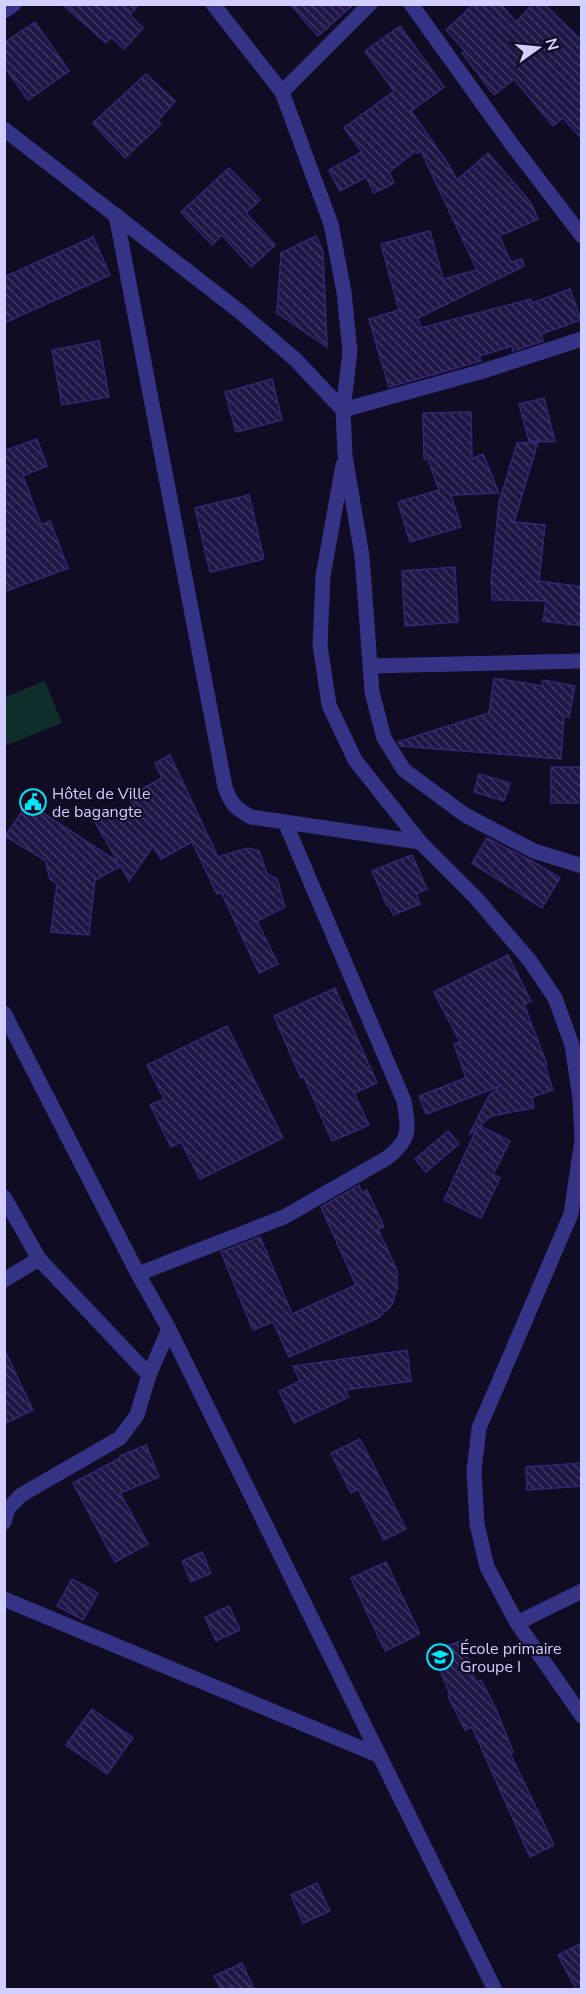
<svg xmlns="http://www.w3.org/2000/svg" width="586" height="1994" font-family="'Nunito Sans',sans-serif">
	<defs>
		<pattern id="building-back-hatch" width="6" height="6" patternUnits="userSpaceOnUse" patternTransform="scale(1.5)"><rect width="6" height="6" fill="#1f1645"/><path d="M-1 5l2 2M0 0l6 6M5-1l2 2" fill="none" stroke="#3f3761"/></pattern>
	</defs>
	<rect width="100%" height="100%" fill="#0f0c23"/>
	<!-- pitch -->
	<polygon fill="#0e2d2b" points="45,681 62,723 5,746 5,697"/>
	<!-- building -->
	<g fill="url(#building-back-hatch)" stroke="#332773" stroke-width="1.5">
		<polygon points="62,4 139,4 130,15 143,28 124,49 111,37 106,43"/>
		<polygon points="290,4 354,4 318,36"/>
		<polygon points="474,4 501,4 516,22 533,4 544,4 582,41 582,139 563,118 553,126 514,79 494,95 462,53 465,51 446,30"/>
		<polygon points="35,22 69,71 28,100 4,66 4,43"/>
		<polygon points="400,26 444,87 411,111 446,161 457,180 488,153 531,203 538,219 499,236 511,262 522,259 524,266 418,318 421,328 531,299 532,303 570,289 581,320 541,334 543,341 513,351 512,346 479,356 481,361 389,387 369,319 399,310 381,244 430,231 443,279 477,270 421,151 417,153 416,151 389,172 394,183 374,193 366,177 340,191 329,170 362,152 344,128 394,91 365,51"/>
		<polygon points="146,74 175,101 158,121 161,124 125,158 93,123"/>
		<polygon points="229,168 260,200 246,213 275,245 251,267 222,235 212,245 181,212"/>
		<polygon points="316,236 323,252 327,347 277,313 281,253"/>
		<polygon points="93,237 110,275 4,323 4,277"/>
		<polygon points="99,341 109,397 62,405 52,350"/>
		<polygon points="272,379 282,420 236,432 225,392"/>
		<polygon points="544,398 555,442 529,441 519,404"/>
		<polygon points="471,412 472,459 483,454 499,493 451,495 461,527 410,542 398,502 439,490 428,459 424,459 423,413"/>
		<polygon points="37,439 47,466 23,476 41,525 50,521 68,568 4,592 4,451"/>
		<polygon points="538,442 514,522 545,525 539,581 582,587 582,626 543,621 546,601 492,600 492,582 491,583 499,503 517,443"/>
		<polygon points="249,495 264,559 210,572 195,508"/>
		<polygon points="455,567 458,622 405,626 402,571"/>
		<polygon points="494,678 542,686 543,680 575,686 569,717 564,716 561,759 401,746 398,742 489,713"/>
		<polygon points="170,755 218,857 247,848 259,851 267,874 277,879 285,907 257,921 278,964 259,973 221,892 217,894 192,842 161,859 153,846 129,881 121,866 95,880 89,935 51,932 57,884 50,879 45,860 5,836 28,803 118,862 87,808 135,808 128,796 162,778 155,763"/>
		<rect x="551" y="767" width="31" height="36"/>
		<polygon points="479,774 510,783 504,801 474,792"/>
		<polygon points="487,838 532,861 560,878 542,908 472,863"/>
		<polygon points="412,855 427,889 416,894 420,904 393,915 389,905 387,906 372,871"/>
		<polygon points="508,955 531,1001 524,1004 547,1065 545,1066 553,1090 532,1097 534,1108 491,1116 480,1126 510,1141 493,1175 500,1178 481,1218 444,1200 477,1128 469,1135 489,1096 500,1086 426,1114 419,1096 466,1078 454,1044 460,1042 434,992"/>
		<polygon points="335,988 377,1083 354,1093 369,1125 332,1141 304,1077 301,1078 274,1016"/>
		<polygon points="227,1026 283,1138 200,1179 181,1142 171,1147 150,1105 164,1099 147,1065"/>
		<polygon points="448,1131 459,1144 426,1172 415,1159"/>
		<polygon points="359,1185 362,1193 367,1190 384,1227 378,1229 397,1271 397,1288 392,1305 378,1318 289,1357 273,1322 253,1330 221,1252 260,1237 292,1314 356,1285 321,1207"/>
		<polygon points="4,1349 33,1410 4,1424"/>
		<polygon points="407,1350 411,1381 345,1390 349,1397 294,1423 279,1391 300,1381 293,1366"/>
		<polygon points="360,1439 406,1529 384,1540 358,1489 351,1493 331,1453"/>
		<polygon points="146,1445 159,1477 120,1493 148,1544 115,1562 73,1483 120,1458 120,1456"/>
		<polygon points="582,1463 582,1486 527,1490 526,1467"/>
		<polygon points="202,1552 211,1573 191,1582 182,1561"/>
		<polygon points="386,1562 420,1634 385,1651 351,1578"/>
		<polygon points="72,1579 98,1593 83,1620 57,1606"/>
		<polygon points="229,1606 240,1630 216,1641 205,1617"/>
		<polygon points="461,1641 476,1682 481,1680 496,1709 513,1752 510,1753 554,1845 530,1857 472,1727 465,1730 448,1696 450,1695 433,1651"/>
		<polygon points="92,1709 133,1738 107,1774 66,1745"/>
		<polygon points="317,1883 330,1911 303,1923 291,1895"/>
		<polygon points="582,1943 582,1989 576,1989 558,1955"/>
		<polygon points="242,1963 254,1989 221,1989 214,1976"/>
	</g>
	<g fill="none" stroke-linecap="round" stroke-linejoin="round">
		<!-- minor -->
		<g stroke="#343386" stroke-width="15">
			<polyline points="213,4 282,92 331,224 344,292 350,352 343,410 480,372 582,339"/>
			<polyline points="411,4 513,146 582,236"/>
			<polyline points="4,11 14,4"/>
			<polyline points="282,92 370,4"/>
			<polyline points="4,129 239,311 296,360 343,410 345,455 362,556 372,692 384,738 404,770 465,815 534,851 582,866"/>
			<path d="M116,215L225,787C231,804 235,808 251,817L420,842"/>
			<polyline points="343,465 323,576 320,645 329,705 355,760 420,842 476,898 530,961 555,998 572,1045 580,1099 582,1139"/>
			<polyline points="370,666 582,661"/>
			<polyline points="582,1140 571,1214 479,1428 474,1471 477,1524 487,1567 517,1623 582,1591"/>
			<polyline points="4,1197 39,1259"/>
			<path d="M138,1274L284,1217L387,1158C411,1139 409,1130 404,1101L285,822"/>
			<polyline points="4,1280 39,1259 149,1375"/>
			<polyline points="4,1522 8,1509 21,1495 120,1438 137,1415 149,1375 169,1329"/>
			<polyline points="4,1599 378,1755"/>
			<polyline points="517,1623 582,1716"/>
		</g>
		<!-- tertiary -->
		<polyline stroke="#343386" stroke-width="15" points="4,1013 138,1274 169,1329 495,1990"/>
	</g>
	<!-- icons -->
	<defs>
		<g id="civic-ring" transform="scale(1.35)"><circle r="9.5" fill="#0f0c23" stroke="#00e7f9" stroke-width="1.5"/><path d="M-.6-6.5H3V-4.5H.6V-3L4-1V1h2V6H-6V1h2V-1L-.6-3ZM-1.2 2.5V6h2.4V2.5Z" fill="#00e7f9"/></g>
		<g id="school-ring" transform="scale(1.35)"><circle r="9.5" fill="#0f0c23" stroke="#00e7f9" stroke-width="1.5"/><path d="M0-5L7-2L0 1L-7-2ZM-4 1L0 2.5L4 1V4Q0 6-4 4Z" fill="#00e7f9"/></g>
	</defs>
	<g fill-rule="evenodd">
		<use href="#civic-ring" x="33" y="802"/>
		<use href="#school-ring" x="440" y="1657"/>
	</g>
	<g text-anchor="middle" stroke-width="4.5" stroke-linejoin="round" paint-order="stroke">
		<!-- poi labels -->
		<g font-size="16" fill="#d2ceff" stroke="#0f0c23" text-anchor="start">
			<text x="52" y="799">Hôtel de Ville<tspan x="52" dy="18">de bagangte</tspan></text>
			<text x="460" y="1654">École primaire<tspan x="460" dy="18">Groupe I</tspan></text>
		</g>
	</g>
	<!-- border -->
	<rect width="586" height="1994" fill="none" stroke="#d2ceff" stroke-width="12"/>
	<!-- north arrow -->
	<g transform="translate(538 48) rotate(75)" stroke="#0f0c23" stroke-width="4.5" paint-order="stroke">
	<path d="M0-4.5L10 22L0 15L-10 22Z" fill="#d2ceff"/>
	<text y="-9" font-size="16" font-weight="bold" text-anchor="middle" fill="#d2ceff">N</text>
	</g>
</svg>
